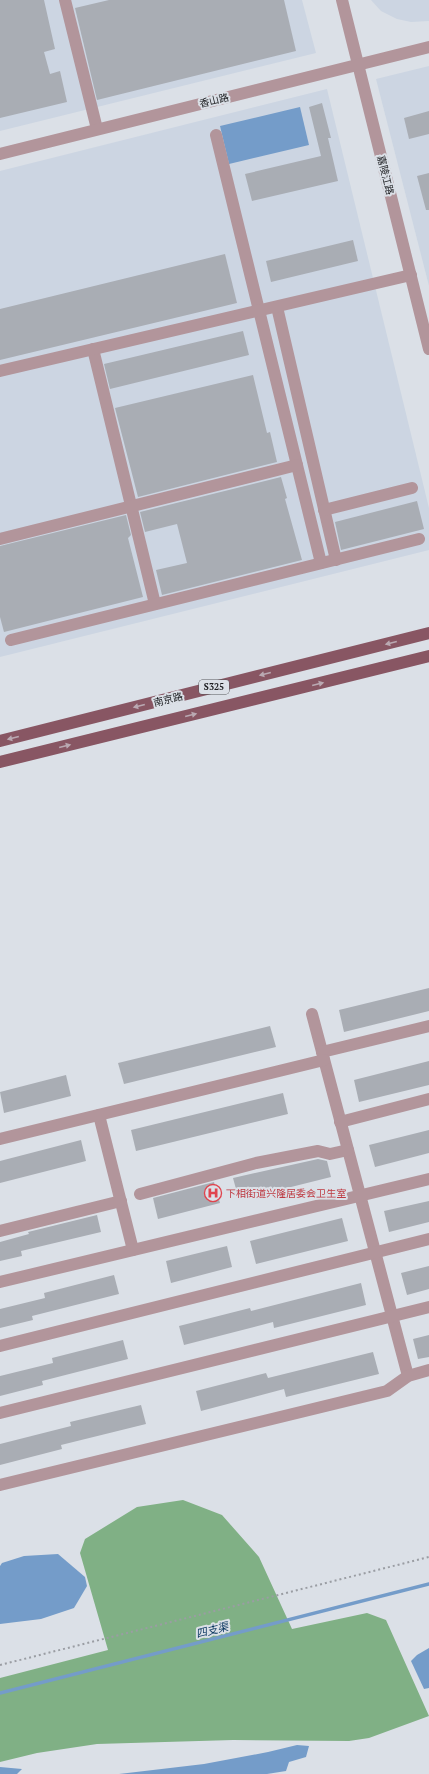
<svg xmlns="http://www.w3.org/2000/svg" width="429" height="1774" font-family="'PT Serif','Noto Sans SC',serif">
	<rect width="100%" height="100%" fill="#dbe0e7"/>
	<!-- built -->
	<g fill="#ccd5e2">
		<polygon points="0,0 302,0 316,53 0,131"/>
		<polygon points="371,0 429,0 429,21 411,22 397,19 381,11"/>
		<polygon points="429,66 429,286 376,79"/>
		<polygon points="327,89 429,508 429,550 0,657 0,171"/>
	</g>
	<!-- forest -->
	<polygon fill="#80b085" points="183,1500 222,1515 259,1557 292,1629 367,1613 386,1620 429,1716 369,1738 349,1741 233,1740 97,1744 37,1753 0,1762 0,1678 108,1650 80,1553 85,1539 137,1507"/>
	<!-- water -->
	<g fill="#749cc9">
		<polygon points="300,107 309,145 229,164 220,126"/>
		<polygon points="58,1554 85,1577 87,1586 74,1608 41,1619 0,1624 0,1566 2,1563 24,1556"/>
		<polygon points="429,1648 429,1688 424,1689 411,1661 417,1655"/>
		<polygon points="297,1745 309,1746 306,1757 289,1762 286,1771 267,1774 119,1774 204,1764 268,1752"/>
		<polygon points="0,1767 22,1769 17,1774 0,1774"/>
	</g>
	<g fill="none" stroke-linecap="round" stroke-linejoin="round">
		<!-- stream -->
		<polyline stroke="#749cc9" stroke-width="3.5" points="0,1693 429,1584"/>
	</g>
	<!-- building -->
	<g fill="#a9adb4">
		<polygon points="0,0 44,0 55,49 44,52 50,74 60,71 67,102 0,118"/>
		<polygon points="109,0 284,0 296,51 97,100 75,8"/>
		<polygon points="322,103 331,138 328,138 338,181 252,201 245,174 321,156 309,107"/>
		<polygon points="429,111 429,134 409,139 404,118"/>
		<polygon points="429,173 429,210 426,210 417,176"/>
		<polygon points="353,240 358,261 271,282 266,261"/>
		<polygon points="225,254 237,303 0,360 0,309"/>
		<polygon points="243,331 249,355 110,389 104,364"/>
		<polygon points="253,375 267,433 270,432 277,462 138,497 115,408"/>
		<polygon points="281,477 287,498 285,499 302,560 162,595 156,570 187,563 177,524 145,532 140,512"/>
		<polygon points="417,501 424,529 341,550 335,522"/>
		<polygon points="126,515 131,535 128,538 143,597 4,632 0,617 0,546"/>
		<polygon points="429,988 429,1011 344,1032 339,1010"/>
		<polygon points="270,1026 276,1047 124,1084 118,1063"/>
		<polygon points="429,1061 429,1085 359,1102 354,1080"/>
		<polygon points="66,1075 71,1096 4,1113 0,1092"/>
		<polygon points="283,1093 288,1114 136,1151 131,1130"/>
		<polygon points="429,1130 429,1153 375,1167 369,1145"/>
		<polygon points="81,1140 86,1161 0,1183 0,1161"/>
		<polygon points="318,1159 327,1161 331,1177 239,1200 233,1178"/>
		<polygon points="214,1182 220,1203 158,1219 153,1198"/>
		<polygon points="429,1201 429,1222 389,1232 384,1211"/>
		<polygon points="97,1215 101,1232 21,1251 22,1256 0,1261 0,1242 29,1234 28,1232"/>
		<polygon points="342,1218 348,1241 256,1264 250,1241"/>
		<polygon points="227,1246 232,1267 171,1283 166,1261"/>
		<polygon points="429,1266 429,1289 407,1295 401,1273"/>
		<polygon points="114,1275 119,1294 32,1316 33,1320 0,1328 0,1309 45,1298 44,1293"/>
		<polygon points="361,1283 366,1305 274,1328 273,1322 184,1345 179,1326 250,1308 251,1311"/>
		<polygon points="429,1335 429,1357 418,1359 413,1339"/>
		<polygon points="123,1340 128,1359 42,1381 43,1385 0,1396 0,1376 53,1363 52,1358"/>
		<polygon points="373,1352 379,1374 286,1397 284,1389 201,1411 196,1391 266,1373 268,1378"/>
		<polygon points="141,1405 146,1424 61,1445 62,1449 0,1465 0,1444 71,1426 70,1422"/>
	</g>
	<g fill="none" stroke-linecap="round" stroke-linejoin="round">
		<!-- path -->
		<polyline stroke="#9a9da3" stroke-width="2" stroke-dasharray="2 3" stroke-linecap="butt" points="0,1665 429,1557"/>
		<!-- minor -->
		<g stroke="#b2959b" stroke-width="12">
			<polyline points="65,0 97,129"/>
			<polyline points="342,0 429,349"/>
			<polyline points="216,135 321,563"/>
			<polyline points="0,154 429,47"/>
			<polyline points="277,307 336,560"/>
			<polyline points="93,349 155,604"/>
			<polyline points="0,371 411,275"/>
			<polyline points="324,510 412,488"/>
			<polyline points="0,539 297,465"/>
			<polyline points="11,640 419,539"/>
			<polyline points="312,1014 408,1376"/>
			<polyline points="322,1052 429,1026"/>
			<polyline points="99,1115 133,1250"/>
			<polyline points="340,1122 429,1099"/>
			<polyline points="0,1139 324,1060"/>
			<polyline points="140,1194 256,1163 318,1151 330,1154 348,1150"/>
			<polyline points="0,1231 121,1201"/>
			<polyline points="0,1282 429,1179"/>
			<polyline points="0,1346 429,1239"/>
			<polyline points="0,1413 429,1307"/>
			<polyline points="0,1485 387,1391 408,1376 429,1370"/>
		</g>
		<!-- major -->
		<g stroke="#885663" stroke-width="12">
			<polyline points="0,741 429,633"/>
			<polyline points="0,762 429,656"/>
		</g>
	</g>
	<!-- one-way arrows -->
	<defs><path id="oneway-solid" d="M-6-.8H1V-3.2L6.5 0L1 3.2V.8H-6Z"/></defs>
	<g fill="#baa9b2">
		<use href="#oneway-solid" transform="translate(391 643) rotate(166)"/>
		<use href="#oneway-solid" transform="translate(265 674) rotate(166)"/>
		<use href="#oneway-solid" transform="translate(318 684) rotate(-14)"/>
		<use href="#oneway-solid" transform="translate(139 706) rotate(166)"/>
		<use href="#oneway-solid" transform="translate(191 715) rotate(-14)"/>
		<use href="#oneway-solid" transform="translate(13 738) rotate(166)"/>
		<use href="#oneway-solid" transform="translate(65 746) rotate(-14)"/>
	</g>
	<!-- icons -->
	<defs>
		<g id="hospital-ring" transform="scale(0.9)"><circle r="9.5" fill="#dbe0e7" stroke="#e0444e" stroke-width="1.5"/><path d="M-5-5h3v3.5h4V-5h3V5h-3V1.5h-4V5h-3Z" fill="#e0444e"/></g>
	</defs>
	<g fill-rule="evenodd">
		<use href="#hospital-ring" x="213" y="1193"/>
	</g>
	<g text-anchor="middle" stroke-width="4" stroke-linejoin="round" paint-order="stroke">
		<!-- shield labels -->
		<rect fill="#dbe0e7" stroke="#54565a" stroke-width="1" x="199" y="680" width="30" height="14" rx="3"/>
		<g font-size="9" font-weight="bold" fill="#1a1b1e">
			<text x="214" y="690">S325</text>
		</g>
		<!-- street labels -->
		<g font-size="10" fill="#1a1b1e" stroke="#dbe0e7">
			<text transform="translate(214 100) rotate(-14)" y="4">香山路</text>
			<text transform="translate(386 175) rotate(76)" y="4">嘉陵江路</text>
			<text transform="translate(168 699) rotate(-14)" y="4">南京路</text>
		</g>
		<!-- health labels -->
		<g font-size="10" fill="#be3a42" stroke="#dbe0e7" text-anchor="start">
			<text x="226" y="1197">下相街道兴隆居委会卫生室</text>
		</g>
		<!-- water labels -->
		<g font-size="11" font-style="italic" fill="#06335d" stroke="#dbe0e7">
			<text transform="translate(212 1630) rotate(-14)" y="4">四支渠</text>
		</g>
	</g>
</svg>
